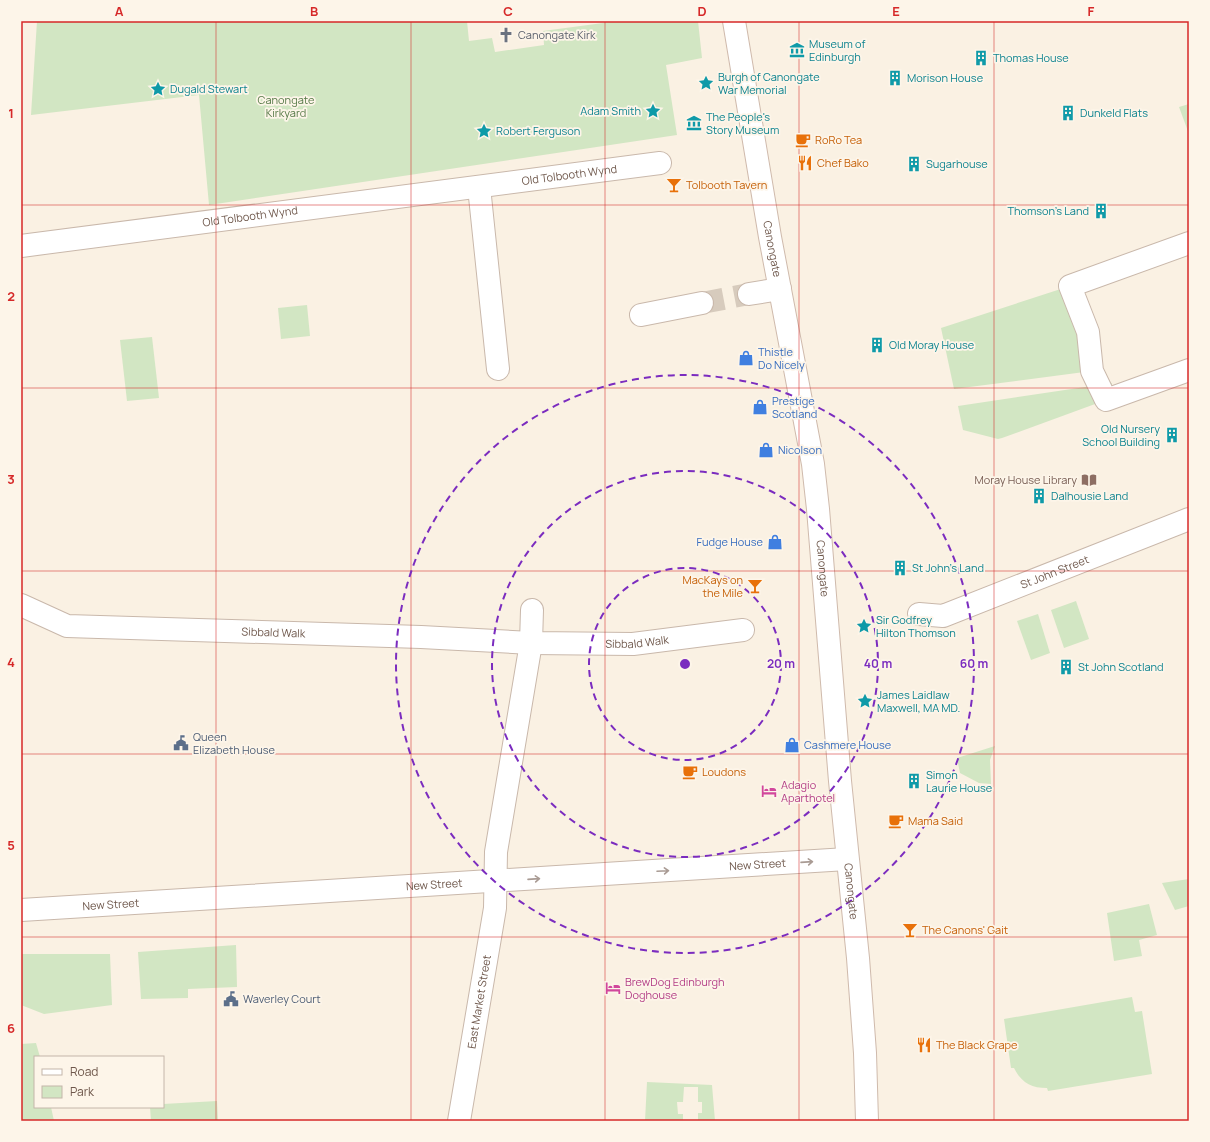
<svg xmlns="http://www.w3.org/2000/svg" width="1210" height="1142" font-family="Manrope,sans-serif">
	<rect width="100%" height="100%" fill="#faf1e3"/>
	<!-- green -->
	<g fill="#d2e6c3">
		<polygon points="37,21 467,21 469,41 492,38 495,52 544,45 543,31 618,21 698,21 702,58 666,65 677,135 209,205 199,95 31,115"/>
		<polygon points="1189,104 1189,134 1179,107"/>
		<polygon points="1070,286 1092,371 954,389 941,328"/>
		<polygon points="307,305 310,336 281,339 278,308"/>
		<polygon points="152,337 159,398 127,401 120,340"/>
		<polygon points="1112,383 1106,400 1002,438 998,439 963,430 958,406"/>
		<polygon points="1076,601 1089,639 1064,648 1051,610"/>
		<polygon points="1038,614 1050,653 1031,660 1017,621"/>
		<polygon points="995,746 990,760 991,784 979,783 960,773 957,758"/>
		<polygon points="1189,879 1189,906 1175,910 1162,883"/>
		<polygon points="1149,904 1157,935 1139,940 1142,956 1114,961 1107,913"/>
		<polygon points="236,945 237,987 188,989 188,998 141,999 138,952"/>
		<polygon points="21,954 110,954 112,1005 44,1014 21,1005"/>
		<path d="M1132,997L1135,1012L1142,1011L1152,1074L1048,1091L1047,1088C1031,1088 1021,1082 1014,1068H1011L1004,1019Z"/>
		<polygon points="36,1043 40,1057 35,1057 35,1107 51,1107 54,1121 21,1121 21,1044"/>
		<polygon points="647,1082 712,1085 715,1121 698,1121 698,1113 702,1113 702,1102 698,1102 698,1087 684,1087 683,1102 677,1102 678,1114 683,1114 683,1121 645,1121"/>
		<polygon points="217,1101 218,1121 151,1121 150,1107 163,1107 163,1104"/>
	</g>
	<g fill="none" stroke-linecap="round" stroke-linejoin="round">
		<!-- street-tunnel -->
		<polyline stroke="#d7cbbd" stroke-width="22" stroke-dasharray="22 11" stroke-linecap="butt" points="702,303 749,294"/>
		<!-- street casing -->
		<g stroke="#c9b8ab" stroke-width="24">
			<g id="street">
				<polyline points="479,187 498,369"/>
				<polyline points="1189,243 1070,286 1088,332 1092,371 1106,400 1189,370"/>
				<path id="s1" d="M21,246L660,163"/>
				<polyline points="749,294 780,289"/>
				<polyline points="641,315 702,303"/>
				<path id="s2" d="M21,605L67,626L421,637L531,643L633,644L743,630"/>
				<path id="s3" d="M919,614L943,616L1189,519"/>
				<path id="s4" d="M21,910L847,859"/>
				<path id="s5" d="M459,1121L495,908L496,852L531,643L532,610"/>
			</g>
		</g>
		<!-- secondary casing -->
		<g stroke="#cfbaac" stroke-width="24">
			<g id="secondary">
				<path id="s6" d="M734,21L770,237L813,464L818,509L840,781L858,958L865,1053L867,1121"/>
			</g>
		</g>
		<!-- street -->
		<use href="#street" stroke="#fff" stroke-width="22"/>
		<!-- secondary -->
		<use href="#secondary" stroke="#fff" stroke-width="22"/>
	</g>
	<!-- one-way arrows -->
	<defs><path id="oneway-shaft" d="M-6 0H5M1.5-3L5.5 0L1.5 3" fill="none" stroke-width="1.6" stroke-linecap="round" stroke-linejoin="round"/></defs>
	<g stroke="#a99b94">
		<use href="#oneway-shaft" transform="translate(807 862) rotate(-4)"/>
		<use href="#oneway-shaft" transform="translate(663 871) rotate(-3)"/>
		<use href="#oneway-shaft" transform="translate(534 879) rotate(-4)"/>
	</g>
	<!-- grid -->
	<path fill="none" stroke="#d62828" stroke-width="1" stroke-opacity="0.55" d="M216,21V1121M411,21V1121M605,21V1121M799,21V1121M994,21V1121M21,205H1189M21,388H1189M21,571H1189M21,754H1189M21,937H1189"/>
	<!-- distance rings -->
	<g fill="none" stroke="#7b2cbf" stroke-width="2" stroke-dasharray="7 5">
		<circle cx="685" cy="664" r="96"/>
		<circle cx="685" cy="664" r="193"/>
		<circle cx="685" cy="664" r="289"/>
	</g>
	<!-- icons -->
	<defs>
		<g id="church-bare" transform="scale(1.2)"><path d="M-1.2-6h2.4v3.5h3.3v2.4h-3.3V6h-2.4V-.1h-3.3v-2.4h3.3Z" fill="#6b7280" stroke="#fdf5e9" stroke-width="2.5" paint-order="stroke"/></g>
		<g id="museum-bare" transform="scale(1.2)"><path d="M0-6L6-3V-2H-6V-3ZM-5-1h2V3h-2ZM-1-1h2V3h-2ZM3-1h2V3H3ZM-6 4H6V6H-6Z" fill="#0f9aa8" stroke="#fdf5e9" stroke-width="2.5" paint-order="stroke"/></g>
		<g id="building-bare" transform="scale(1.2)"><path d="M-4-6H4V6H1V3H-1V6H-4ZM-2.5-4.3h1.7v1.8h-1.7ZM.8-4.3h1.7v1.8H.8ZM-2.5-1h1.7V.8h-1.7ZM.8-1h1.7V.8H.8Z" fill="#0f9aa8" stroke="#fdf5e9" stroke-width="2.5" paint-order="stroke"/></g>
		<g id="sight-bare" transform="scale(1.2)"><path d="M0-6L1.8-2.2L6-1.7L2.9 1.2L3.7 5.4L0 3.3L-3.7 5.4L-2.9 1.2L-6-1.7L-1.8-2.2Z" fill="#0f9aa8" stroke="#fdf5e9" stroke-width="2.5" paint-order="stroke"/></g>
		<g id="cafe-bare" transform="scale(1.2)"><path d="M-5.5-4.5H6V0H3Q3 3.5 0 3.5H-2.5Q-5.5 3.5-5.5 0ZM3-3.2v2h1.7v-2ZM-6 4.5H4V6H-6Z" fill="#e8710a" stroke="#fdf5e9" stroke-width="2.5" paint-order="stroke"/></g>
		<g id="restaurant-bare" transform="scale(1.2)"><path d="M-5-6h1v4h1v-4h1v4h1v-4h1v5L-1.5 .5V6h-2V.5L-5-1ZM5-6V6H3V1.5H1.5Q1.5-4 5-6Z" fill="#e8710a" stroke="#fdf5e9" stroke-width="2.5" paint-order="stroke"/></g>
		<g id="bar-bare" transform="scale(1.2)"><path d="M-6-5H6L.8 .8V4.5H3.5V6h-7V4.5H-.8V.8Z" fill="#e8710a" stroke="#fdf5e9" stroke-width="2.5" paint-order="stroke"/></g>
		<g id="shop-bare" transform="scale(1.2)"><path d="M-5-2.5h2.3a2.7 3.5 0 0 1 5.4 0H5L5.5 6h-11ZM-1.5-2.5h3a1.5 2.3 0 0 0-3 0Z" fill="#3f7fe0" stroke="#fdf5e9" stroke-width="2.5" paint-order="stroke"/></g>
		<g id="library-bare" transform="scale(1.2)"><path d="M-6-4Q-3-5.5-.7-3.5V5Q-3 3-6 4ZM6-4Q3-5.5 .7-3.5V5Q3 3 6 4Z" fill="#8d6e63" stroke="#fdf5e9" stroke-width="2.5" paint-order="stroke"/></g>
		<g id="civic-bare" transform="scale(1.2)"><path d="M-.6-6.5H3V-4.5H.6V-3L4-1V1h2V6H-6V1h2V-1L-.6-3ZM-1.2 2.5V6h2.4V2.5Z" fill="#5c6f8a" stroke="#fdf5e9" stroke-width="2.5" paint-order="stroke"/></g>
		<g id="hotel-bare" transform="scale(1.2)"><path d="M-6-4.5h1.5V1H6V5H4.5V3h-9V5H-6ZM-4 0a1.8 1.8 0 1 1 3.6 0ZM.5 0V-2.5h3Q6-2.5 6 0Z" fill="#d1479c" stroke="#fdf5e9" stroke-width="2.5" paint-order="stroke"/></g>
	</defs>
	<g fill-rule="evenodd">
		<use href="#church-bare" x="506" y="35"/>
		<use href="#museum-bare" x="797" y="50"/>
		<use href="#building-bare" x="981" y="58"/>
		<use href="#building-bare" x="895" y="78"/>
		<use href="#sight-bare" x="706" y="83"/>
		<use href="#sight-bare" x="158" y="89"/>
		<use href="#sight-bare" x="653" y="111"/>
		<use href="#building-bare" x="1068" y="113"/>
		<use href="#museum-bare" x="694" y="123"/>
		<use href="#sight-bare" x="484" y="131"/>
		<use href="#cafe-bare" x="803" y="140"/>
		<use href="#restaurant-bare" x="805" y="163"/>
		<use href="#building-bare" x="914" y="164"/>
		<use href="#bar-bare" x="674" y="185"/>
		<use href="#building-bare" x="1101" y="211"/>
		<use href="#building-bare" x="877" y="345"/>
		<use href="#shop-bare" x="746" y="358"/>
		<use href="#shop-bare" x="760" y="407"/>
		<use href="#building-bare" x="1172" y="435"/>
		<use href="#shop-bare" x="766" y="450"/>
		<use href="#library-bare" x="1089" y="480"/>
		<use href="#building-bare" x="1039" y="496"/>
		<use href="#shop-bare" x="775" y="542"/>
		<use href="#building-bare" x="900" y="568"/>
		<use href="#bar-bare" x="755" y="586"/>
		<use href="#sight-bare" x="864" y="626"/>
		<use href="#building-bare" x="1066" y="667"/>
		<use href="#sight-bare" x="865" y="701"/>
		<use href="#civic-bare" x="181" y="743"/>
		<use href="#shop-bare" x="792" y="745"/>
		<use href="#cafe-bare" x="690" y="772"/>
		<use href="#building-bare" x="914" y="781"/>
		<use href="#hotel-bare" x="769" y="791"/>
		<use href="#cafe-bare" x="896" y="821"/>
		<use href="#bar-bare" x="910" y="930"/>
		<use href="#hotel-bare" x="613" y="988"/>
		<use href="#civic-bare" x="231" y="999"/>
		<use href="#restaurant-bare" x="924" y="1045"/>
	</g>
	<g text-anchor="middle" stroke-width="3.5" stroke-linejoin="round" paint-order="stroke">
		<!-- worship labels -->
		<g font-size="11" fill="#5b616d" stroke="#fdf5e9" text-anchor="start">
			<text x="518" y="39">Canongate Kirk</text>
		</g>
		<!-- culture labels -->
		<g font-size="11" fill="#0d838f" stroke="#fdf5e9" text-anchor="start">
			<text x="809" y="48">Museum of<tspan x="809" dy="13">Edinburgh</tspan></text>
			<text x="993" y="62">Thomas House</text>
			<text x="718" y="81">Burgh of Canongate<tspan x="718" dy="13">War Memorial</tspan></text>
			<text x="907" y="82">Morison House</text>
			<text x="170" y="93">Dugald Stewart</text>
			<text x="641" y="115" text-anchor="end">Adam Smith</text>
			<text x="1080" y="117">Dunkeld Flats</text>
			<text x="706" y="121">The People's<tspan x="706" dy="13">Story Museum</tspan></text>
			<text x="496" y="135">Robert Ferguson</text>
			<text x="926" y="168">Sugarhouse</text>
			<text x="1089" y="215" text-anchor="end">Thomson's Land</text>
			<text x="889" y="349">Old Moray House</text>
			<text x="1160" y="433" text-anchor="end">Old Nursery<tspan x="1160" dy="13">School Building</tspan></text>
			<text x="1051" y="500">Dalhousie Land</text>
			<text x="912" y="572">St John's Land</text>
			<text x="876" y="624">Sir Godfrey<tspan x="876" dy="13">Hilton Thomson</tspan></text>
			<text x="1078" y="671">St John Scotland</text>
			<text x="877" y="699">James Laidlaw<tspan x="877" dy="13">Maxwell, MA MD.</tspan></text>
			<text x="926" y="779">Simon<tspan x="926" dy="13">Laurie House</tspan></text>
		</g>
		<!-- park labels -->
		<g font-size="11" fill="#577a48" stroke="#fdf5e9">
			<text x="286" y="104">Canongate<tspan x="286" dy="13">Kirkyard</tspan></text>
		</g>
		<!-- food labels -->
		<g font-size="11" fill="#c56008" stroke="#fdf5e9" text-anchor="start">
			<text x="815" y="144">RoRo Tea</text>
			<text x="817" y="167">Chef Bako</text>
			<text x="686" y="189">Tolbooth Tavern</text>
			<text x="743" y="584" text-anchor="end">MacKays on<tspan x="743" dy="13">the Mile</tspan></text>
			<text x="702" y="776">Loudons</text>
			<text x="908" y="825">Mama Said</text>
			<text x="922" y="934">The Canons' Gait</text>
			<text x="936" y="1049">The Black Grape</text>
		</g>
		<!-- street labels -->
		<g font-size="11" fill="#6f584c" stroke="#fdf5e9">
			<text dy="4" stroke="none"><textPath href="#s1" startOffset="553">Old Tolbooth Wynd</textPath></text>
			<text dy="4" stroke="none"><textPath href="#s1" startOffset="231">Old Tolbooth Wynd</textPath></text>
			<text dy="4" stroke="none"><textPath href="#s6" startOffset="231">Canongate</textPath></text>
			<text dy="4" stroke="none"><textPath href="#s6" startOffset="555">Canongate</textPath></text>
			<text dy="4" stroke="none"><textPath href="#s3" startOffset="144">St John Street</textPath></text>
			<text dy="4" stroke="none"><textPath href="#s2" startOffset="257">Sibbald Walk</textPath></text>
			<text dy="4" stroke="none"><textPath href="#s2" startOffset="621">Sibbald Walk</textPath></text>
			<text dy="4" stroke="none"><textPath href="#s4" startOffset="738">New Street</textPath></text>
			<text dy="4" stroke="none"><textPath href="#s4" startOffset="414">New Street</textPath></text>
			<text dy="4" stroke="none"><textPath href="#s6" startOffset="879">Canongate</textPath></text>
			<text dy="4" stroke="none"><textPath href="#s4" startOffset="90">New Street</textPath></text>
			<text dy="4" stroke="none"><textPath href="#s5" startOffset="121">East Market Street</textPath></text>
		</g>
		<!-- shop labels -->
		<g font-size="11" fill="#366cbe" stroke="#fdf5e9" text-anchor="start">
			<text x="758" y="356">Thistle<tspan x="758" dy="13">Do Nicely</tspan></text>
			<text x="772" y="405">Prestige<tspan x="772" dy="13">Scotland</tspan></text>
			<text x="778" y="454">Nicolson</text>
			<text x="763" y="546" text-anchor="end">Fudge House</text>
			<text x="804" y="749">Cashmere House</text>
		</g>
		<!-- education labels -->
		<g font-size="11" fill="#785e54" stroke="#fdf5e9" text-anchor="end">
			<text x="1077" y="484">Moray House Library</text>
		</g>
		<!-- service labels -->
		<g font-size="11" fill="#4e5e75" stroke="#fdf5e9" text-anchor="start">
			<text x="193" y="741">Queen<tspan x="193" dy="13">Elizabeth House</tspan></text>
			<text x="243" y="1003">Waverley Court</text>
		</g>
		<!-- hotel labels -->
		<g font-size="11" fill="#b23c85" stroke="#fdf5e9" text-anchor="start">
			<text x="781" y="789">Adagio<tspan x="781" dy="13">Aparthotel</tspan></text>
			<text x="625" y="986">BrewDog Edinburgh<tspan x="625" dy="13">Doghouse</tspan></text>
		</g>
	</g>
	<circle cx="685" cy="664" r="6" fill="#7b2cbf" stroke="#fdf5e9" stroke-width="2"/>
	<g font-size="12" text-anchor="middle" font-weight="bold" fill="#7b2cbf" stroke="#fdf5e9" stroke-width="3.5" stroke-linejoin="round" paint-order="stroke">
		<text x="781" y="668">20 m</text>
		<text x="878" y="668">40 m</text>
		<text x="974" y="668">60 m</text>
	</g>
	<!-- border -->
	<rect width="1210" height="1142" fill="none" stroke="#fdf5e9" stroke-width="44"/>
	<!-- legend -->
	<rect x="34" y="1056" width="130" height="52" fill="#fdf5e9" stroke="#c4b6aa"/>
	<rect x="42" y="1069" width="20" height="6" fill="#ffffff" stroke="#c4b6aa"/>
	<text x="70" y="1076" font-size="12" fill="#6f584c">Road</text>
	<rect x="42" y="1086" width="20" height="12" fill="#d2e6c3" stroke="#c4b6aa"/>
	<text x="70" y="1096" font-size="12" fill="#6f584c">Park</text>
	<rect x="22" y="22" width="1166" height="1098" fill="none" stroke="#d62828" stroke-width="1.5"/>
	<g font-size="13" text-anchor="middle" font-weight="bold" fill="#d62828">
		<text x="119" y="16">A</text>
		<text x="314" y="16">B</text>
		<text x="508" y="16">C</text>
		<text x="702" y="16">D</text>
		<text x="896" y="16">E</text>
		<text x="1091" y="16">F</text>
		<text x="11" y="118">1</text>
		<text x="11" y="301">2</text>
		<text x="11" y="484">3</text>
		<text x="11" y="667">4</text>
		<text x="11" y="850">5</text>
		<text x="11" y="1033">6</text>
	</g>
</svg>
